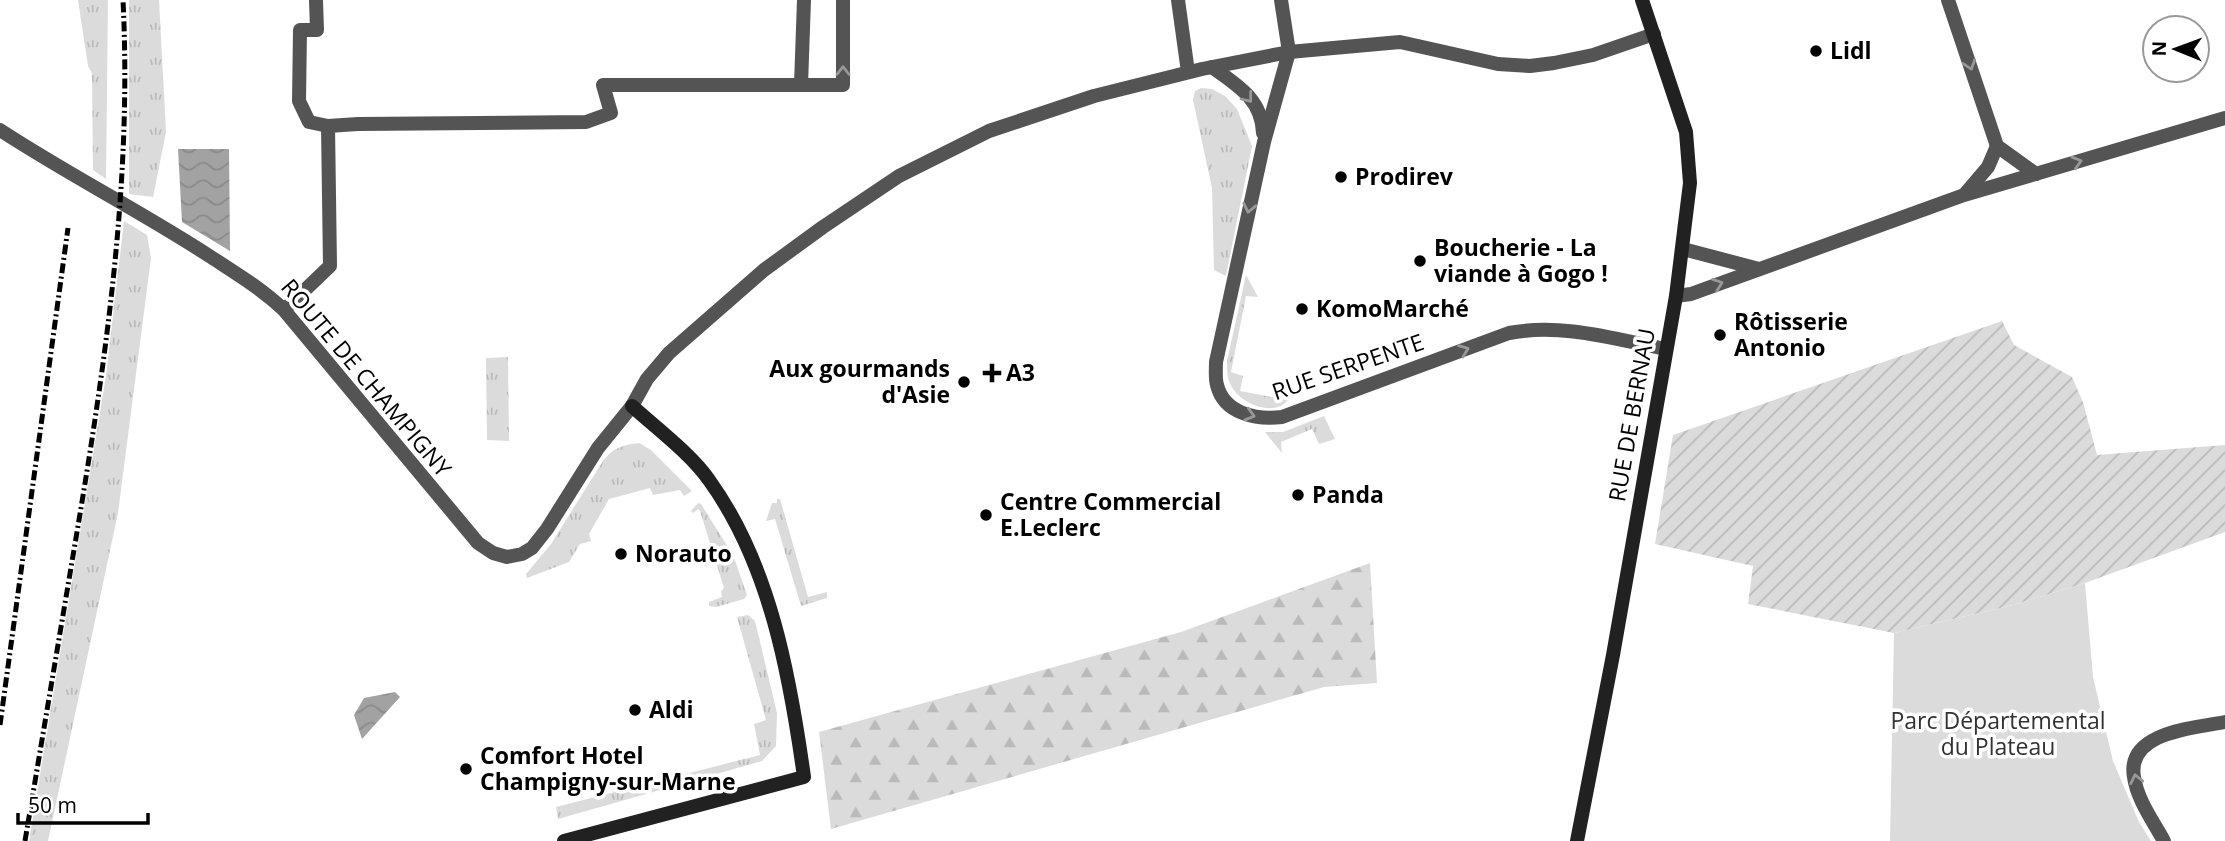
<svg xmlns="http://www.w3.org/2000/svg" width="2225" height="841" font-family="'Open Sans',sans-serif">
	<defs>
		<pattern id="grass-tufts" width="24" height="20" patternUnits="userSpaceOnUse" patternTransform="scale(1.75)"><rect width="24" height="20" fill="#dbdbdb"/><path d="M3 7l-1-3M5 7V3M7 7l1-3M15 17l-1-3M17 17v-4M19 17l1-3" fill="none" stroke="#bababa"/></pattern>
		<pattern id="forest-firs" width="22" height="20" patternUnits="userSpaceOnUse" patternTransform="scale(1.75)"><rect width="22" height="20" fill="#dbdbdb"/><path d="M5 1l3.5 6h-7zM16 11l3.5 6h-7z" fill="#bababa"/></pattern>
		<pattern id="garden-furrows" width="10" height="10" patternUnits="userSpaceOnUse" patternTransform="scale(1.75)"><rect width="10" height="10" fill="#dbdbdb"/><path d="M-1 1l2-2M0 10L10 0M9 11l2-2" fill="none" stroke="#bababa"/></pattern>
		<pattern id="water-waves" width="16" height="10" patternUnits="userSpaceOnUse" patternTransform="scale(1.75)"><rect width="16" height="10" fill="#a2a2a2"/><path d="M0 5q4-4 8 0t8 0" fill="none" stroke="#8a8a8a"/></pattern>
	</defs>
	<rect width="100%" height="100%" fill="#fff"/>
	<!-- grass -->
	<g fill="url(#grass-tufts)">
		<polygon points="78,0 108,0 106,179 93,170 92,73 88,66"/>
		<polygon points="129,0 159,0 166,132 153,197 129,194"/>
		<polygon points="1201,88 1212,89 1225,96 1237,109 1252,146 1226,276 1214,270 1212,188 1193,100 1195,91"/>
		<polygon points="124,221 147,235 151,258 118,513 48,841 29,841 106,376"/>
		<path d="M1246,275L1258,297L1246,296L1231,372L1243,376L1240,391L1288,400C1274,417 1244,405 1233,389C1227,380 1227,372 1227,361Z"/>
		<polygon points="508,357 509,441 487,440 486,358"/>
		<polygon points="1324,416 1335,439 1319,444 1312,429 1281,442 1282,453 1265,432 1283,432"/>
		<path d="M639,443L651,450L692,491L684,496L680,490L653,495L650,488L609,499L589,534L591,541L580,544L569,562L527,578L526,574L551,544L603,461C613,448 622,445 639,443Z"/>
		<polygon points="777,499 780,499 808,597 827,592 827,598 801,606 775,519 766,521 772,503 777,503"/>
		<polygon points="698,503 701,504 733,555 747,595 744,599 716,607 709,606 709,602 722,597 721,591 724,588 700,511 698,509 693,513 691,511"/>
		<polygon points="748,615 755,621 777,713 776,746 762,761 558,819 556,807 760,755 754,724 766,720 737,617"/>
	</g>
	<!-- forest -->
	<polygon fill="url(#forest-firs)" points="1370,563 1377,683 1324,687 831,829 819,732 1181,632"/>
	<!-- park -->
	<polygon fill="#dbdbdb" points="2085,583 2093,677 2113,761 2139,822 2151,841 1890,841 1894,633 2013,605"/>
	<!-- garden -->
	<polygon fill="url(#garden-furrows)" points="2002,321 2014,345 2072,377 2083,402 2097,455 2225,445 2225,532 2085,583 2013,605 1894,633 1748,604 1753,566 1655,544 1673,435"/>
	<!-- water -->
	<g fill="url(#water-waves)">
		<polygon points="178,149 229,149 230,251 182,222"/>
		<polygon points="395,692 400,697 362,739 354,715 364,698"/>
	</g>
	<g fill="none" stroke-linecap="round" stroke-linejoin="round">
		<!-- street -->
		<g stroke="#545454" stroke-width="14">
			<polyline points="804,0 801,85 843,85 843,0"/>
			<polyline points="1178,0 1188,72"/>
			<path d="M1281,0L1289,52L1264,142L1216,362C1216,369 1215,378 1217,385C1224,414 1257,420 1282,417L1509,333C1562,323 1614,339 1666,349"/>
			<polyline points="1948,0 1997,146 2036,174"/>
			<path d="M1212,67C1237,85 1262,99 1263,133"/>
			<polyline points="328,126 358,124 586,122 611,113 603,85 801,85"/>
			<path d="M0,130C69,175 142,212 211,257C237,274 262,289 284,310L478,543L493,553L507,557L522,554L532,548L547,529L598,448L632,406L647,379L669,353L764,270L823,227L899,176L989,131L1094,96L1202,69L1289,52L1400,42L1498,64L1530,66L1554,63L1593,55L1654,34"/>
			<polyline points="1965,194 1988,167 1997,146"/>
			<polyline points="1683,249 1759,269"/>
			<polyline points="1676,296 1691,294 1964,195 2225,118"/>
			<polyline points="284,310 330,266 328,126 309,122 299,101 300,30 317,30 316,0"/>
			<path d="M2164,841C2153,821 2137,799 2134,777C2126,732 2194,728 2225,722"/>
		</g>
		<!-- secondary -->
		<g stroke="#212121" stroke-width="14">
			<path d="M564,841L804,777C790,676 770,564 709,480C691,454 655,427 632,406"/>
			<polyline points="1577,841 1613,655 1676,296 1690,183 1686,132 1642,0"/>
		</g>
		<!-- rail -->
		<g stroke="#000" stroke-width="5" stroke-dasharray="10 3.5 2 3.5" stroke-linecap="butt">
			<polyline points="0,725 68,228"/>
			<path d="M25,841C42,740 59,639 76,538C106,359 132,182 123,0"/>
		</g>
	</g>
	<!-- one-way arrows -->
	<defs><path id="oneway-chevron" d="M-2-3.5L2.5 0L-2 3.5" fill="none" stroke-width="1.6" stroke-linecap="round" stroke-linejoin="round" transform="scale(1.75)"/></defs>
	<g stroke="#989898">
		<use href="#oneway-chevron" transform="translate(1970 65) rotate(72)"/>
		<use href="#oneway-chevron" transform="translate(843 71) rotate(-90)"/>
		<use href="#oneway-chevron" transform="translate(1248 98) rotate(52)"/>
		<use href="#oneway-chevron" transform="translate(2077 162) rotate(-16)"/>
		<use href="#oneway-chevron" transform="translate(1249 208) rotate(102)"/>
		<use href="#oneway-chevron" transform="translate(1718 284) rotate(-20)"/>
		<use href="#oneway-chevron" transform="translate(1464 350) rotate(-21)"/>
		<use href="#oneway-chevron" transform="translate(1250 415) rotate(16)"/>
		<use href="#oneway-chevron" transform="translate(2136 779) rotate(-102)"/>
	</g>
	<!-- markers -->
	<g fill="#000" stroke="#fff" stroke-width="2.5">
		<circle cx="1816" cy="51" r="7"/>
		<circle cx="1341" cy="177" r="7"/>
		<circle cx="1420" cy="261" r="7"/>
		<circle cx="1302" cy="309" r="7"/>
		<circle cx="1720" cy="335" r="7"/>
		<path d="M988.5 362.5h7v7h7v7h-7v7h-7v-7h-7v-7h7z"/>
		<circle cx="964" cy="382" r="7"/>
		<circle cx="1298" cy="495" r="7"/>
		<circle cx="986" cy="515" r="7"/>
		<circle cx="621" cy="554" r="7"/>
		<circle cx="635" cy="710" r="7"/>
		<circle cx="466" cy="769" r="7"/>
	</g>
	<g text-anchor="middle" stroke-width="7" stroke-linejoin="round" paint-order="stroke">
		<!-- poi labels -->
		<g font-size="23" font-weight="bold" fill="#000" stroke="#fff" text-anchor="start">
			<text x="1830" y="59">Lidl</text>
			<text x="1355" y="185">Prodirev</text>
			<text x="1434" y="256">Boucherie - La<tspan x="1434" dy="26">viande à Gogo !</tspan></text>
			<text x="1316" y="317">KomoMarché</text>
			<text x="1734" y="330">Rôtisserie<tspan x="1734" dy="26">Antonio</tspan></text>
			<text x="950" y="377" text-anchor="end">Aux gourmands<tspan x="950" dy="26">d'Asie</tspan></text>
			<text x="1006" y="381">A3</text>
			<text x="1312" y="503">Panda</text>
			<text x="1000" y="510">Centre Commercial<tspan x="1000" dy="26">E.Leclerc</tspan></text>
			<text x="635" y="562">Norauto</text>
			<text x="649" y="718">Aldi</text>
			<text x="480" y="764">Comfort Hotel<tspan x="480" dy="26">Champigny-sur-Marne</tspan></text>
		</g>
		<!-- street labels -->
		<g font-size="23" fill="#000" stroke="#fff">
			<text transform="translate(1348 367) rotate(-19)" y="8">RUE SERPENTE</text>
			<text transform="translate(366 378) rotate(50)" y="8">ROUTE DE CHAMPIGNY</text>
			<text transform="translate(1632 415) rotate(-80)" y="8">RUE DE BERNAU</text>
		</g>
		<!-- park labels -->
		<g font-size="23" fill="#323232" stroke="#fff">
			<text x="1998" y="729">Parc Départemental<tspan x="1998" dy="26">du Plateau</tspan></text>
		</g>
	</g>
	<!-- north arrow -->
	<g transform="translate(2176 49) rotate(271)"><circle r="33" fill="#ffffff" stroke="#999999" stroke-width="2"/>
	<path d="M0-5L12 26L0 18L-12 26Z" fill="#000000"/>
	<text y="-10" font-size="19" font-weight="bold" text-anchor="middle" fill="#000000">N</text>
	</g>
	<!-- scale -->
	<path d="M18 813v10h130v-10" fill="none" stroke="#000000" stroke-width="3.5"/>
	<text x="28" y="813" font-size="21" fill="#000000" stroke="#ffffff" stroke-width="5" paint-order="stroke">50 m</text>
</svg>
